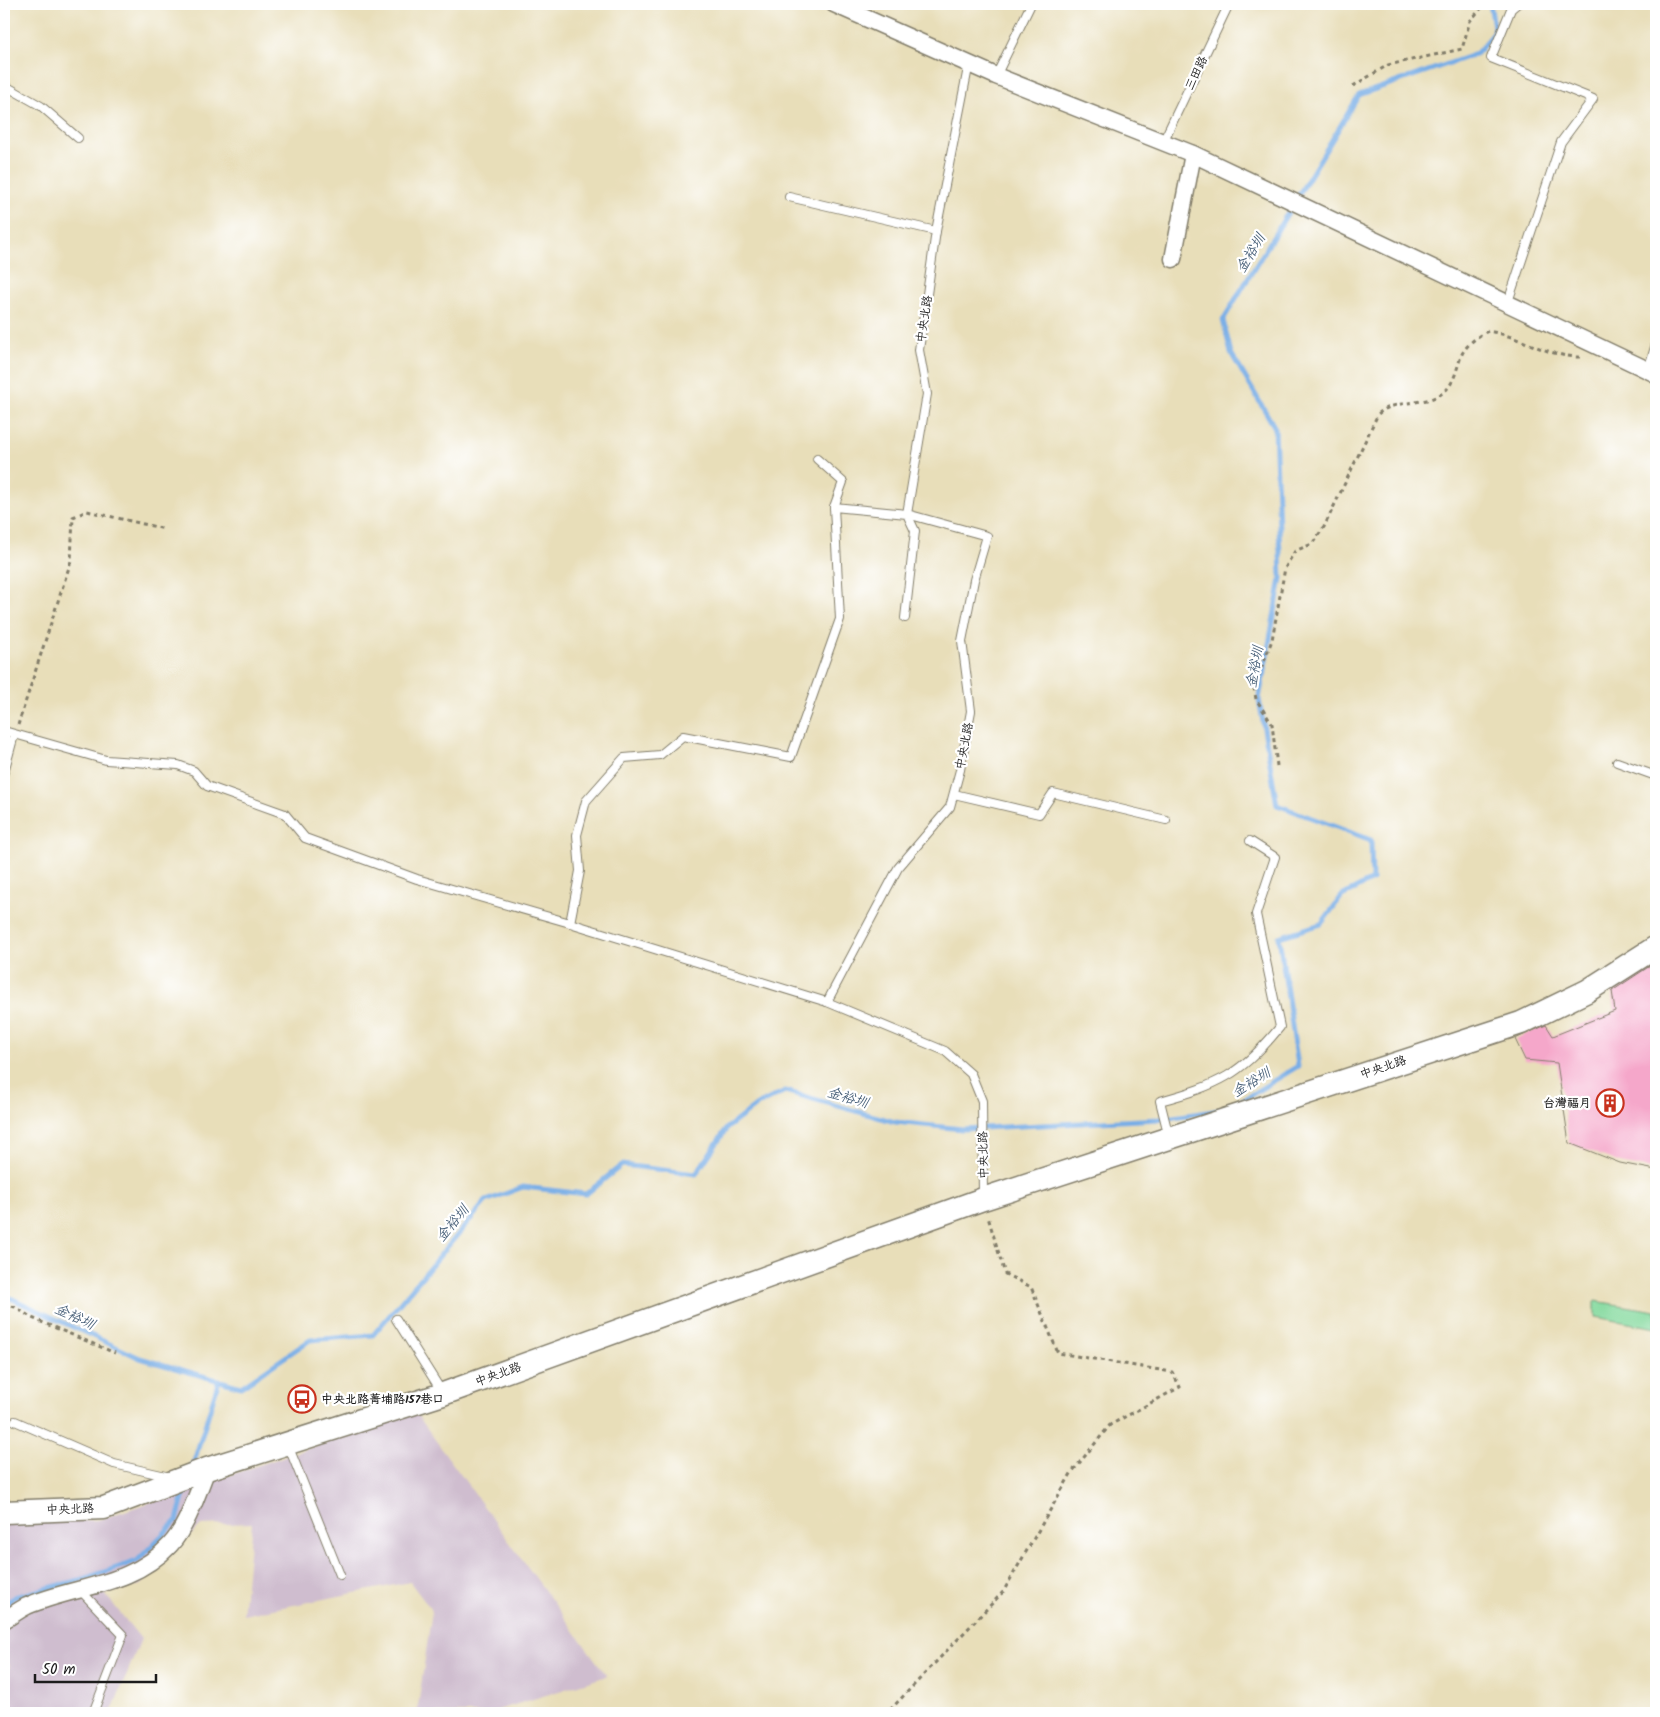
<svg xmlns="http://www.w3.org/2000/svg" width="1660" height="1717" font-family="Kalam,'LXGW WenKai TC',sans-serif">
	<rect width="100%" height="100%" fill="#fff"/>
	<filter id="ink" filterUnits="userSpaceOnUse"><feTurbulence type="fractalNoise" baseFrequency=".02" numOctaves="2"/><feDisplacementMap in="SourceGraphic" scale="10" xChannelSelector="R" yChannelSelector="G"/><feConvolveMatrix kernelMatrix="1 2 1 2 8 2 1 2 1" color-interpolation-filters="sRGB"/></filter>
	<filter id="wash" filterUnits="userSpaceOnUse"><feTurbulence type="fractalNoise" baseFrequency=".0096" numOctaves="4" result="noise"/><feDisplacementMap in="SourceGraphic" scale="20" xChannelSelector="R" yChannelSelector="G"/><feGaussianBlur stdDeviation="1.12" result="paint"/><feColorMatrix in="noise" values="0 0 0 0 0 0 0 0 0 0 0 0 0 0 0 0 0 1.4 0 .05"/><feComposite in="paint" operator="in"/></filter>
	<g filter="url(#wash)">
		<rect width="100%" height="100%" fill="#e8deb9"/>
		<!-- industrial -->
		<polygon fill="#cfbdcf" points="415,1412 607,1676 488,1713 417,1713 432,1611 410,1582 243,1615 252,1523 201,1525 140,1585 105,1594 141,1639 111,1713 4,1713 4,1679 10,1664 4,1665 4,1523 98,1520"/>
		<!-- green -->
		<polygon fill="#83d99d" stroke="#507a5c" points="1595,1301 1656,1311 1656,1328 1595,1317"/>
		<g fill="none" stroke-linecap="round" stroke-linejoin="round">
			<!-- stream -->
			<g stroke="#79aee6" stroke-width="5">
				<polyline points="4,1295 140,1358 241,1387 310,1340 373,1335 486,1201 523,1187 586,1194 622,1165 696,1174 727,1128 757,1105 785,1091 895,1122 962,1129 1160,1119 1228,1109 1298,1066 1279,937 1321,924 1342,896 1372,880 1371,840 1277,805 1259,699 1281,578 1275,428 1231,353 1223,320 1359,95 1476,54 1495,32 1490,4"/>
				<polyline points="192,1468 219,1380"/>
				<polyline points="4,1606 14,1597 80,1580 137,1561 177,1520 187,1483"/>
			</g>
		</g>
		<g id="blocks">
			<!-- building -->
			<polygon fill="#f5a7ca" points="1656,962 1656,1170 1620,1163 1569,1143 1557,1063 1525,1060 1515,1039 1546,1025 1553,1036 1615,1011 1612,991"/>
		</g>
	</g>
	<g filter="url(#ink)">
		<use href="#blocks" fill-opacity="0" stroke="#827d6a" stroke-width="1"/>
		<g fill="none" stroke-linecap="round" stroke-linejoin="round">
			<!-- lane casing -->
			<g stroke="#827d6a" stroke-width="10">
				<g id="lane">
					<polyline points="996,76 1031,4"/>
					<polyline points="4,85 41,106 78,138"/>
					<polyline points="1163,142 1229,4"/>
					<polyline points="789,197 936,231"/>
					<polyline points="1508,302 1561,142 1593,99 1491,58 1511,9 1517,4"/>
					<polyline points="1648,370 1656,344"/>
					<polyline points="817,459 843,482 834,507"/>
					<polyline points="4,731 106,760 178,765 194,771 207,786 285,814 305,838 417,879 570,923 827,1002 945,1051 971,1074 982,1101 983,1196"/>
					<polyline points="1617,762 1656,776"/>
					<polyline points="4,772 14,735"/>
					<polyline points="954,794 1039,814 1053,793 1166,820"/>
					<polyline points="570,923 580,871 577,835 586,801 624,758 660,755 683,736 791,757 840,619 834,507 907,514 915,531 905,618"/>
					<polyline points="827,1002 898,868 950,807 960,770 971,711 962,641 974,580 987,536 907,514 927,394 919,350 936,231 969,63"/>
					<path d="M1169,1137L1160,1101C1218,1085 1241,1075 1280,1027L1256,914L1275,857L1250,841"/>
					<polyline points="396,1319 442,1392"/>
					<polyline points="15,1421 114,1464 170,1477"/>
					<polyline points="288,1445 340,1575"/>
					<polyline points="81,1591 123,1635 93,1713"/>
				</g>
			</g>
			<!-- street casing -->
			<g stroke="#827d6a" stroke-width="19">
				<g id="street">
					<polyline points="834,4 996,76 1193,154 1656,374"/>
					<polyline points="1173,259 1193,154"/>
					<path d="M4,1620C11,1616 19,1610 27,1606C76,1585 131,1587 170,1545C187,1527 198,1492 207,1469"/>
				</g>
			</g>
			<!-- secondary casing -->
			<g stroke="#827d6a" stroke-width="25">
				<polyline id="secondary" points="4,1512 104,1508 207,1469 443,1394 983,1199 1521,1023 1587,991 1656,947"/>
			</g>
			<!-- path -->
			<g stroke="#827d6a" stroke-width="3" stroke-dasharray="4 4" stroke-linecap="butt">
				<polyline points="1353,86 1388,65 1462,49 1470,21 1485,4"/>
				<polyline points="18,725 71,561 73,517 87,511 165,529"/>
				<path d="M1277,766L1272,724L1256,699L1254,688L1272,640L1285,568L1295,551L1312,544L1324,527L1378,414C1396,398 1425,407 1444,392C1455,383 1457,366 1462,354C1467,344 1479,335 1488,331C1521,336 1549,358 1582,357"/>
				<polyline points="4,1304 15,1307 32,1318 115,1353"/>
				<polyline points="890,1710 1003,1592 1072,1472 1110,1425 1180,1387 1172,1372 1058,1353 1031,1287 1005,1274 988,1217"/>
			</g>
			<!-- lane -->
			<use href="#lane" stroke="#fff" stroke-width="8"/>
			<!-- street -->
			<use href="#street" stroke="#fff" stroke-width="16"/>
			<!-- secondary -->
			<use href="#secondary" stroke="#fff" stroke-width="22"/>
		</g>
	</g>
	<!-- icons -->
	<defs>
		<g id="building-ring" transform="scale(1.4375)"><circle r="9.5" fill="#fff" stroke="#c8321e" stroke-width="1.5"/><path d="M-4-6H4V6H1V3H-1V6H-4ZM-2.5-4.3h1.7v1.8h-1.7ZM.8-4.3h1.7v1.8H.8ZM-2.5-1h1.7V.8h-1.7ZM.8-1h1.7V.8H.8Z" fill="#c8321e"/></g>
		<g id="bus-ring" transform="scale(1.4375)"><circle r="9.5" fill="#fff" stroke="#c8321e" stroke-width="1.5"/><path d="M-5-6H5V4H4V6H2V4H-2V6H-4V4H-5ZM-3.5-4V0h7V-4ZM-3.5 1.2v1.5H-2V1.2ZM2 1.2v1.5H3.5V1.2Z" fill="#c8321e"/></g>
	</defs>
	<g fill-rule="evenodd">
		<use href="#building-ring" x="1610" y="1103"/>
		<use href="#bus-ring" x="302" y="1399"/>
	</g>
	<g text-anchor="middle" stroke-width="4.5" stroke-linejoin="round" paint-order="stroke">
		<!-- street labels -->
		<g font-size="12" fill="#1c1c1c" stroke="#fff">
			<text transform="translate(1196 73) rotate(-65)" y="4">三田路</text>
			<text transform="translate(924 319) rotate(-81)" y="4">中央北路</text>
			<text transform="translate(964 746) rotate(-79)" y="4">中央北路</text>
			<text transform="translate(1383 1067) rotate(-19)" y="4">中央北路</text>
			<text transform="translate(983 1155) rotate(-91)" y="4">中央北路</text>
			<text transform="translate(498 1374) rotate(-20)" y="4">中央北路</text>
			<text transform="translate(70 1509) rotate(-2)" y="4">中央北路</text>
		</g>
		<!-- poi labels -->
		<g font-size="12" font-weight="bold" fill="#1c1c1c" stroke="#fff" text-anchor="end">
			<text x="1591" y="1107">台灣福月</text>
			<text x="321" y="1403" text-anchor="start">中央北路菁埔路157巷口</text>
		</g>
		<!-- water labels -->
		<g font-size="14" font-style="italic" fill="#465e77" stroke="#fff">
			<text transform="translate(1250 253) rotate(-59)" y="5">金裕圳</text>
			<text transform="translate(1254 667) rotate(-80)" y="5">金裕圳</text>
			<text transform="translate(1251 1082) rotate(-32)" y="5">金裕圳</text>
			<text transform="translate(848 1097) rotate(16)" y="5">金裕圳</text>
			<text transform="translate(452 1223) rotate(-50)" y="5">金裕圳</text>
			<text transform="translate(75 1316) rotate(25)" y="5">金裕圳</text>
		</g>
	</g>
	<!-- margin -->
	<rect width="1660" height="1717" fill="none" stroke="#fff" stroke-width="20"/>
	<!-- scale -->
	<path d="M35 1674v8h121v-8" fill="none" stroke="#1c1c1c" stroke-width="2.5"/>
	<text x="42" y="1674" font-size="15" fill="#1c1c1c" stroke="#ffffff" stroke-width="4" paint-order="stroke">50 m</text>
</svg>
